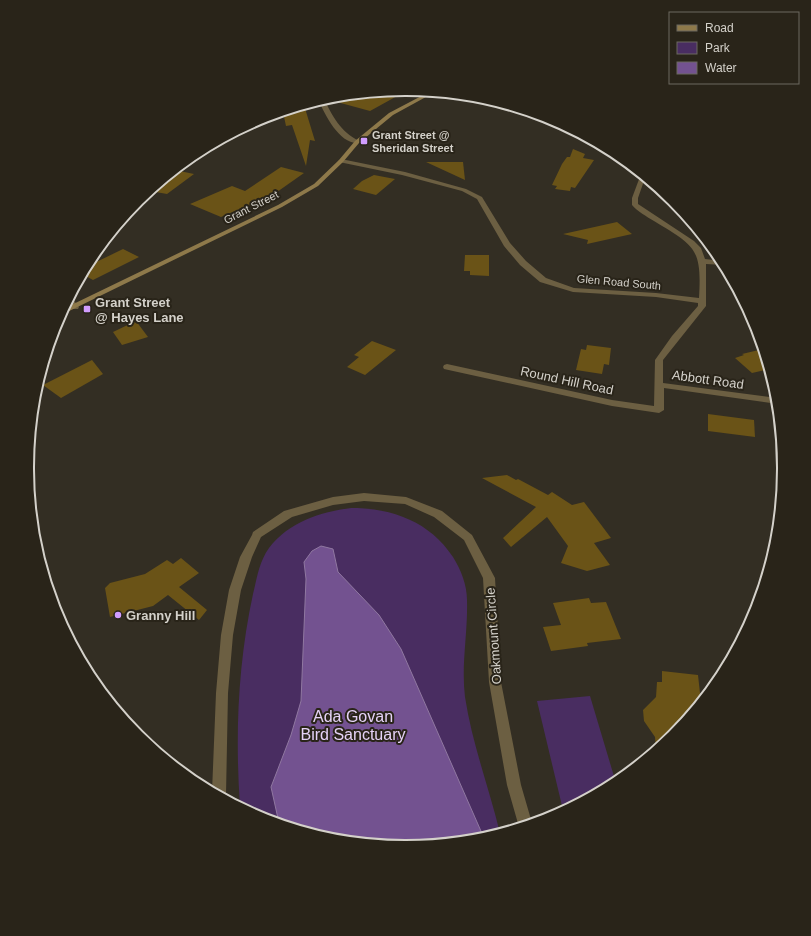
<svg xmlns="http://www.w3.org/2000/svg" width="811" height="936" font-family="Arial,sans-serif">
	<rect width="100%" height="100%" fill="#332e23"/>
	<!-- green -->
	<g fill="#492d61">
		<path d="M351,508C393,508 430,522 453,557C461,570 467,585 467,600C468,633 461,665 465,697C472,743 489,788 500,833C420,857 313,846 240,806C235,736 238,663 253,594C257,578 259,562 269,548C289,522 320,512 351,508Z"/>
		<polygon points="590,696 616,783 563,810 537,701"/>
	</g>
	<!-- water -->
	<polygon fill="#735290" stroke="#9078a1" points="321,546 333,549 338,572 379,615 401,649 484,838 405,846 331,839 279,823 271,787 291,735 301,701 306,579 304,562 312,551"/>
	<!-- building -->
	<g fill="#6a5317">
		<polygon points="408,90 370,111 326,99 332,97"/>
		<polygon points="304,105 315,141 310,140 306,166 292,125 286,126 283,112"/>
		<polygon points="573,149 585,154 583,158 594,160 575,188 571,187 570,191 555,189 557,186 552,185 562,164 567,157 570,157"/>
		<polygon points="426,162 463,162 465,180"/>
		<polygon points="281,167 304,173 277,192 237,212 235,211 221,217 190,204 232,186 245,191"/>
		<polygon points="175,170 194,174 167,194 150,191"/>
		<polygon points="374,175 395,179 376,195 353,189 362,181"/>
		<polygon points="617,222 632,234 587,244 588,240 563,234"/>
		<polygon points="123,249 139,257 93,280 82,274 86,267"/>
		<polygon points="465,255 489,255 489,276 470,275 470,271 464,271"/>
		<polygon points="136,321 148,337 122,345 113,332"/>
		<polygon points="372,341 396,350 365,375 347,367 359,357 354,355"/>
		<polygon points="587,345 611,348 609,365 604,364 602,374 576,370 581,349 586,350"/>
		<polygon points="763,349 769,369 752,373 735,358 744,355 742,354"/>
		<polygon points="92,360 103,374 61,398 43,385"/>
		<polygon points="708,414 754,420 755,437 708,431"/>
		<polygon points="507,475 516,480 518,479 548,495 552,492 572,505 584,502 611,538 594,543 610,565 587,571 561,563 568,546 547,517 511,547 503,538 536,507 482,478"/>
		<polygon points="181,558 199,573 179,587 207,610 199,620 168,595 153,606 110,617 105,588 110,583 145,574 167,560 173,564"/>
		<polygon points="589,598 591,603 606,602 621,639 587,643 588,646 551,651 543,627 561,625 553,603"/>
		<polygon points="662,671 698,675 701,702 673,736 656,750 655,737 644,721 643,710 656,697 657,682 662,682"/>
	</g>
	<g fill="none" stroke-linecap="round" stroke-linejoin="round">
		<!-- street -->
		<g fill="#6c5f42" fill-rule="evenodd">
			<path d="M324,99C333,117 340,131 359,141V143C340,145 325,115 319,101Z"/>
			<path d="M341,159L405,172L466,189L482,197L510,243L526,261L546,278L574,288L656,293L699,298C702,248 695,246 654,221C646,216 638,212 632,205V198L641,174L645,178L638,198V204L694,241L701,248L705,259L722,261L724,265L706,264V306L663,360V383L777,398L778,404L664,388V410L659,413L612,406L444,369L443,367L444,365L447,364L612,400L654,406L655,360L672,336L698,306V303L656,297L573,292L540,282L520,265L504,246L477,199L462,191L402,175L339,162L338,161Z"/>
			<polygon points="70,296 79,307 78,309 72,309 67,302"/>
			<polygon points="364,493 406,497 442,511 472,535 495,578 501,682 521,785 532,823 519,827 507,785 489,682 483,578 464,540 434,517 405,504 364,501 333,505 292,517 261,537 252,557 241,590 233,635 228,693 226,795 224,798 212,792 216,693 221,635 229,590 240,557 252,535 253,532 284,511 333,497"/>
		</g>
		<!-- secondary -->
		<polygon fill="#8e794a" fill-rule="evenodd" points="429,92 435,92 393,115 359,143 343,162 318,186 282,207 59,316 63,309 278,205 314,184 339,160 355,141 389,113"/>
	</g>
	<!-- markers -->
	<g fill="#d19dfe" stroke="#292419" stroke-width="1.5">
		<rect x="360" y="137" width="8" height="8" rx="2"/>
		<rect x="83" y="305" width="8" height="8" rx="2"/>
		<circle cx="118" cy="615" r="4"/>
	</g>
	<g text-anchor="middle" stroke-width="4" stroke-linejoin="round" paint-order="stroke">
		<!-- far-poi labels -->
		<g font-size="11" font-weight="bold" fill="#d4d1ca" stroke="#292419" text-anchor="start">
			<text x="372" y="139">Grant Street @<tspan x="372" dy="13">Sheridan Street</tspan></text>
		</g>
		<!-- far-street labels -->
		<g font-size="11" fill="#d4d1ca" stroke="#292419">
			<text transform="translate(251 207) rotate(-27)" y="4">Grant Street</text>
			<text transform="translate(619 282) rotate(5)" y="4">Glen Road South</text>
		</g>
		<!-- poi labels -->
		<g font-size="13" font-weight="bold" fill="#d4d1ca" stroke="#292419" text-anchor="start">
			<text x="95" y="307">Grant Street<tspan x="95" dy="15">@ Hayes Lane</tspan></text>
			<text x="126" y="620">Granny Hill</text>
		</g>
		<!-- street labels -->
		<g font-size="13" fill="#d4d1ca" stroke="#292419">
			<text transform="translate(708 379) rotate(8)" y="5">Abbott Road</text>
			<text transform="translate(567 380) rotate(12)" y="5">Round Hill Road</text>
			<text transform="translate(493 636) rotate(-94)" y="5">Oakmount Circle</text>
		</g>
		<!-- near-park labels -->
		<g font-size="16" fill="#e5d2f7" stroke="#292419">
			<text x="353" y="722">Ada Govan<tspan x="353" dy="18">Bird Sanctuary</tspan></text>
		</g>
	</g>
	<!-- crop -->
	<path d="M0 0H811V936H0ZM405 96H406A371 371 0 0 1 777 467V469A371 371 0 0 1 406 840H405A371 371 0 0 1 34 469V467A371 371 0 0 1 405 96Z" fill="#292419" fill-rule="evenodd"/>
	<path fill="none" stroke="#d4d1ca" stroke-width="2" d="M405 96H406A371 371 0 0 1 777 467V469A371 371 0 0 1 406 840H405A371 371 0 0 1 34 469V467A371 371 0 0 1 405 96Z"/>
	<!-- legend -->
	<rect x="669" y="12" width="130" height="72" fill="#292419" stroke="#6d6960"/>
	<rect x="677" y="25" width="20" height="6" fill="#8e794a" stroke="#6d6960"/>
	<text x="705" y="32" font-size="12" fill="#d4d1ca">Road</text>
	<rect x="677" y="42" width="20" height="12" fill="#492d61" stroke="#6d6960"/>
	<text x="705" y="52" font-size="12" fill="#d4d1ca">Park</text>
	<rect x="677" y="62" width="20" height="12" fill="#735290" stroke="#6d6960"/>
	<text x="705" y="72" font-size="12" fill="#d4d1ca">Water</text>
</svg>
